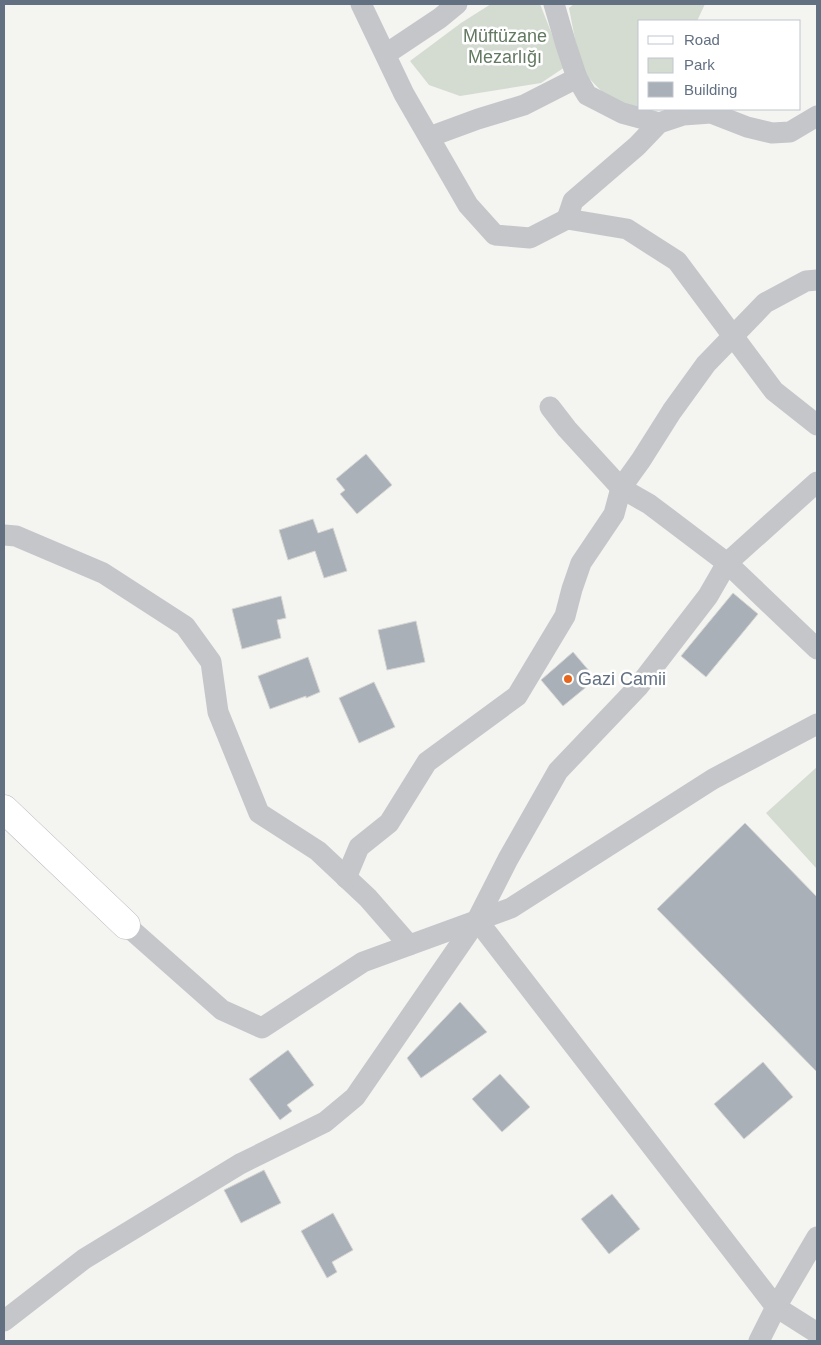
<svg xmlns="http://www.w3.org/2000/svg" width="821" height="1345" font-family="Arial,sans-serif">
	<rect width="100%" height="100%" fill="#f4f4f0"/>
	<!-- green -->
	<g fill="#d4dbd1">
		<polygon points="491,4 540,4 565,67 541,83 460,96 429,85 410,61 461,23"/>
		<polygon points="574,4 705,4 697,21 640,21 640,108 610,100 581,70 569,8"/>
		<polygon points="817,767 817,869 766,813"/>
	</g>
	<!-- building -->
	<g fill="#a9b0b7" stroke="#d5d5d3">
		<polygon points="366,454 392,485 357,514 340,494 345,490 336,479"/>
		<polygon points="313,519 318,533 333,528 347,571 324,578 315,551 288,560 279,530"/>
		<polygon points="733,593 758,614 706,677 681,656"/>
		<polygon points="281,596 286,618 277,620 281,638 242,649 232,609"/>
		<polygon points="416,621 425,662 387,670 378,630"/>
		<polygon points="573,652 596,679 563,706 541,680"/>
		<polygon points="308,657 320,692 306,698 306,696 270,709 258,676"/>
		<polygon points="374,682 395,727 359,743 339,698"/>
		<polygon points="745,823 817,897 817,1072 657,909"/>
		<polygon points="460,1002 487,1032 421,1078 407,1058"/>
		<polygon points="288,1050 314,1085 287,1105 292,1111 280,1120 249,1079"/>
		<polygon points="763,1062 793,1097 744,1139 714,1104"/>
		<polygon points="500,1074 530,1107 502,1132 472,1099"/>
		<polygon points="264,1170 281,1203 241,1223 224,1190"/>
		<polygon points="612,1194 640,1229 609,1254 581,1219"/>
		<polygon points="333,1213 353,1250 332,1262 337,1272 327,1278 301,1231"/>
	</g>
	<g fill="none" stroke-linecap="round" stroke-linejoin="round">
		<!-- major casing -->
		<g stroke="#b4b7bc" stroke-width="29">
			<polyline id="major" points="4,809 126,925"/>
		</g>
		<!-- minor -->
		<g stroke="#c4c6ca" stroke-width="21">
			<polyline points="361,4 404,94 468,205 495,235 530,238 567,219 627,229 677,261 774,391 817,425"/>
			<polyline points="554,4 566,45 577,78 587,95 622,113 659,123"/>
			<polyline points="386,54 440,18 457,4"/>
			<polyline points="429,137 478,119 524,105 577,78"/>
			<polyline points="567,219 573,201 637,146 659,123 683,115 711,113 747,127 772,133 790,132 817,116"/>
			<polyline points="550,407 567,429 621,488 649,504 727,563 817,649"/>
			<polyline points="4,535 16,536 103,573 185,626 211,662 218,712 259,813 318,851 368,898 409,945"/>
			<polyline points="346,878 359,847 389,823 427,762 517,696 565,616 572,589 581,563 614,514 621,488 641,460 672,411 706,364 765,303 806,281 817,280"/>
			<polyline points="477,920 776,1307 817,1333"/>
			<polyline points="126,925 222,1010 262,1028 363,962 511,908 713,779 817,724"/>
			<polyline points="4,1321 84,1259 240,1164 325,1122 355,1097 477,920 508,859 558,771 638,687 708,596 727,563 817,482"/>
			<polyline points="759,1341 776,1307 817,1237"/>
		</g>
		<!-- major -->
		<use href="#major" stroke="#fff" stroke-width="28"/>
	</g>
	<!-- markers -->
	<circle fill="#e7661d" stroke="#fff" stroke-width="2" cx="568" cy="679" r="5"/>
	<g text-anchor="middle" stroke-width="5" stroke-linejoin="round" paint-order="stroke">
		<!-- park labels -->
		<g font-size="18" fill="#637961" stroke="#fff">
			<text x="505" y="42">Müftüzane<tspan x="505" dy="21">Mezarlığı</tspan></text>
		</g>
		<!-- poi labels -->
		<g font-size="18" fill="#627082" stroke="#fff" text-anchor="start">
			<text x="578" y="685">Gazi Camii</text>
		</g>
	</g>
	<!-- border -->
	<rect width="821" height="1345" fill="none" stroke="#627082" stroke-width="10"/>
	<!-- legend -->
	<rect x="638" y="20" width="162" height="90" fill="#ffffff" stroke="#c0c6cd"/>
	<rect x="648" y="36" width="25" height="8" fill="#ffffff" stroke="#c0c6cd"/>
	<text x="684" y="45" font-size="15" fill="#627082">Road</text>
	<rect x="648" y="58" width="25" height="15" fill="#d4dbd1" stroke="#c0c6cd"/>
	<text x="684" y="70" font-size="15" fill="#627082">Park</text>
	<rect x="648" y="82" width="25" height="15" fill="#a9b0b7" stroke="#c0c6cd"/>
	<text x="684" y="95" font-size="15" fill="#627082">Building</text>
</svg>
